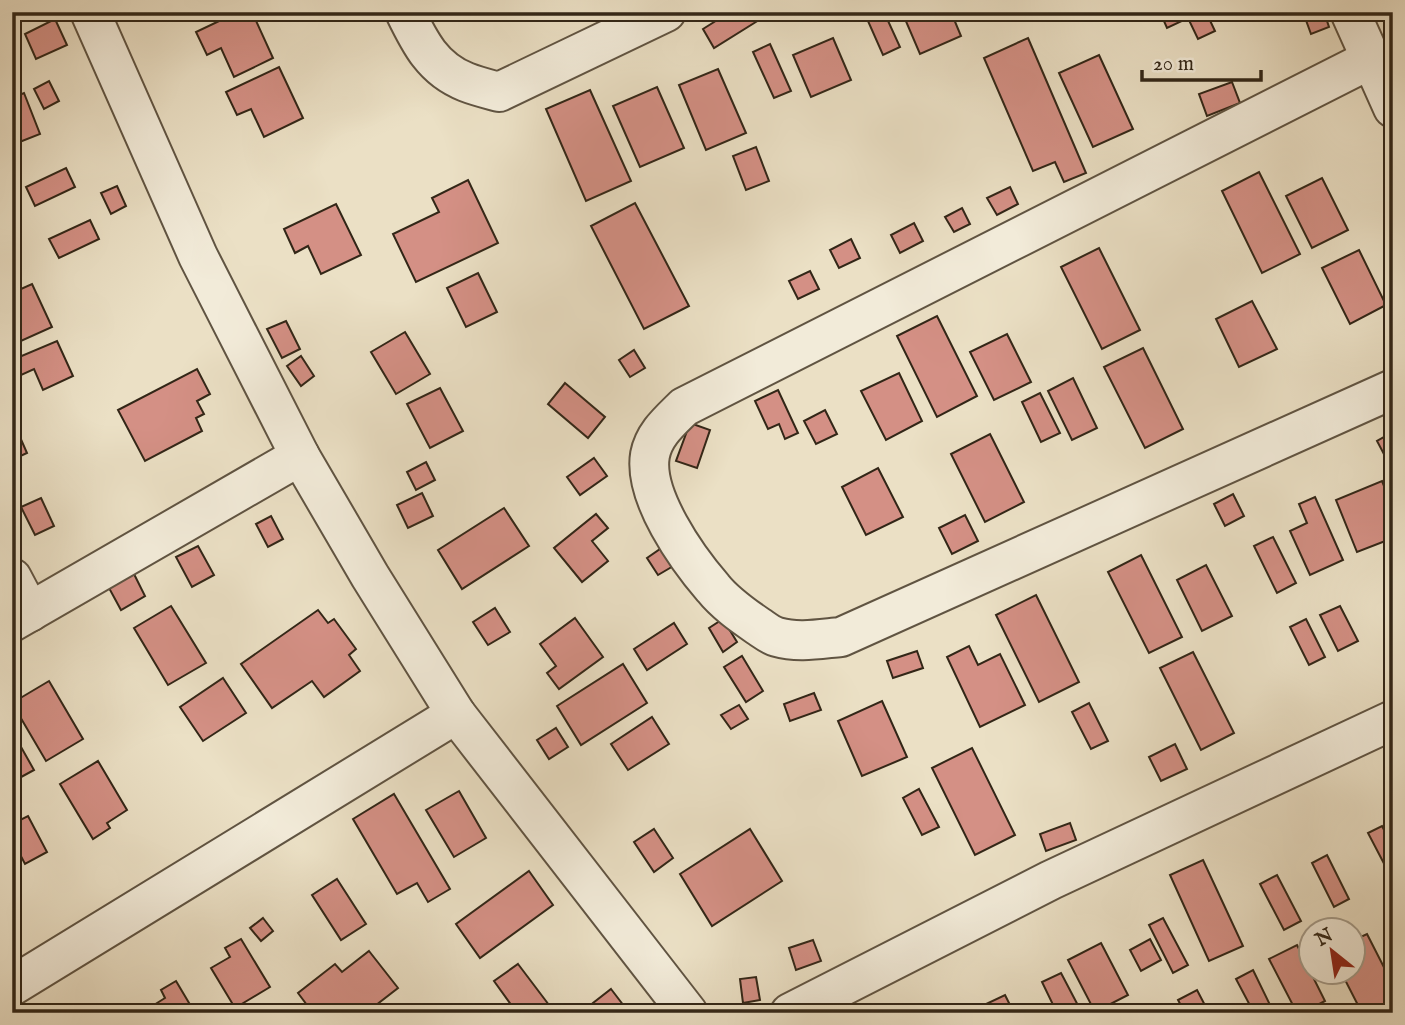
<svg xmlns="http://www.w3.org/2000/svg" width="1405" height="1025" font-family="'IM FELL English',serif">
	<rect width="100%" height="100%" fill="#ebe0c5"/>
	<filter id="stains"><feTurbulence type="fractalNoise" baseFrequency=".00286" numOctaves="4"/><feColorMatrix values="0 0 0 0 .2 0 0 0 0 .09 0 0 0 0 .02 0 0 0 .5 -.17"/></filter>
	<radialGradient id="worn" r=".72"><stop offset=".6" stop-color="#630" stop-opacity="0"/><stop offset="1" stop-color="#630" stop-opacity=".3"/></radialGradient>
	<!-- building -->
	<g fill="#d49085" stroke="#322617" stroke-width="2">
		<polygon points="238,12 252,12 273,58 234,77 221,48 207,55 196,32"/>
		<polygon points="730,12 754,12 759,20 714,48 703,29"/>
		<polygon points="864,12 884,12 900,47 883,55"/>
		<polygon points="902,12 951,12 961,36 920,54"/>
		<polygon points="1160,12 1206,12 1215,31 1198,39 1188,18 1167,28"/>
		<polygon points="1303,12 1324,12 1329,27 1311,34"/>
		<polygon points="55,19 67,45 36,59 25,34"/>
		<polygon points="833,38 851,80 811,97 793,55"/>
		<polygon points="1028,38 1086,173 1064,182 1055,162 1033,171 984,58"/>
		<polygon points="770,44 791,91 774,98 753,52"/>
		<polygon points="1099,55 1133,129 1093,147 1059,73"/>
		<polygon points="279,67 303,118 264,137 251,109 237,115 226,92"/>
		<polygon points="718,69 746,133 706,150 679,85"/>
		<polygon points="49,81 59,101 44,109 34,89"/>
		<polygon points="1232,82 1240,103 1207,116 1199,94"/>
		<polygon points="657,87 684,148 640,167 613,106"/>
		<polygon points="590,90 631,181 586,201 546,109"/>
		<polygon points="24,93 40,134 12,145 12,98"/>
		<polygon points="756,147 769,181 746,190 733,156"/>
		<polygon points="66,168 75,187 35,206 26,187"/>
		<polygon points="1259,172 1300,254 1262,273 1222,191"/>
		<polygon points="1322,178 1348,230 1312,248 1286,196"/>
		<polygon points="468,180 498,243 416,282 393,234 439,212 432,198"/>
		<polygon points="117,186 126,206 111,214 101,193"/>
		<polygon points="1010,187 1018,204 997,215 987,198"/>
		<polygon points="635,203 689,306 644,329 591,226"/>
		<polygon points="336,204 361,255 321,274 308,246 295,253 284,229"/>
		<polygon points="962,208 970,224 954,232 945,217"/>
		<polygon points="90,220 99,239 59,258 49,239"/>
		<polygon points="914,223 923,241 900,253 891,235"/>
		<polygon points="851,239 860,258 839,268 830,250"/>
		<polygon points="1099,248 1140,330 1102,349 1061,267"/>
		<polygon points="1359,250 1386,305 1350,324 1322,268"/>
		<polygon points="810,271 819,289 798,299 789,281"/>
		<polygon points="478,273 497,312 466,327 447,288"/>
		<polygon points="32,284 52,327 12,345 12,293"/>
		<polygon points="1252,301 1277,349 1239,367 1216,319"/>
		<polygon points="937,316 977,396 937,417 897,336"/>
		<polygon points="286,321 300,349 282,358 267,329"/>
		<polygon points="405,332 430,374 396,394 371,352"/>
		<polygon points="1007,334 1031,382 994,400 970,352"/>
		<polygon points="57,341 73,376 43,390 34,369 19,376 12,360"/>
		<polygon points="1143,348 1183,429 1145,448 1104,367"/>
		<polygon points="634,350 645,368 630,377 619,360"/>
		<polygon points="301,356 314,376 301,386 287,366"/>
		<polygon points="197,369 210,394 197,401 204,414 196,418 202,431 145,461 118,410"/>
		<polygon points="899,373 922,421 886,440 861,391"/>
		<polygon points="1073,378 1097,428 1072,440 1048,391"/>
		<polygon points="565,383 605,417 588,438 548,404"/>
		<polygon points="440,388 463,431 430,448 407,404"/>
		<polygon points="778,390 798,433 785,439 779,424 768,429 755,401"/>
		<polygon points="1040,393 1060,433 1041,442 1022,402"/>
		<polygon points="825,410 837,434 816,444 804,421"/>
		<polygon points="690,423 710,430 697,468 676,461"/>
		<polygon points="16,428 27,453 12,460 12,430"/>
		<polygon points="1393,432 1393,455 1386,458 1377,441"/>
		<polygon points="990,434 1024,502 985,522 951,454"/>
		<polygon points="594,458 607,476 580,495 567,477"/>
		<polygon points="426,462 435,480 416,490 407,472"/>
		<polygon points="878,468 903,517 866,535 842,487"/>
		<polygon points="1382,481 1393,508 1393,538 1357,552 1336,500"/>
		<polygon points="422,493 433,516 408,528 397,505"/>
		<polygon points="1233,494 1244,516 1225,526 1214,504"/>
		<polygon points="1315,497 1343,560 1310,575 1290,531 1307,523 1299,504"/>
		<polygon points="41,498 54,526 35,535 21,507"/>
		<polygon points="504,508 529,546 462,589 438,550"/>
		<polygon points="596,514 608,528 592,541 608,561 582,582 554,548"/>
		<polygon points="965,515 978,541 952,554 939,528"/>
		<polygon points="271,516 283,539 268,547 256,524"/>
		<polygon points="1273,537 1296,583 1277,593 1254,546"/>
		<polygon points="198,546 214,575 192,587 176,557"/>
		<polygon points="663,547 675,565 658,575 647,558"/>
		<polygon points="1141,555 1182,637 1149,653 1108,572"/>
		<polygon points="1206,565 1232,616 1202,631 1177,580"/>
		<polygon points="134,574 145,596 121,610 109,588"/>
		<polygon points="1036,595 1079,682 1039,702 996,615"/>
		<polygon points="171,606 206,663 168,685 134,628"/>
		<polygon points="1340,606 1358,641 1338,651 1320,615"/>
		<polygon points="495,608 510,632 488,645 473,622"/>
		<polygon points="318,610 328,623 334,619 356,649 349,655 360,671 324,697 312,681 272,708 241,664"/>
		<polygon points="575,618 603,657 559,689 547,673 556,666 540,644"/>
		<polygon points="723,619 737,642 723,652 709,628"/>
		<polygon points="1306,619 1325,657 1309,665 1290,627"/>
		<polygon points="674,623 687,644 647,670 634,649"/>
		<polygon points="969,646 978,665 1000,654 1025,705 980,727 947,657"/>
		<polygon points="917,651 923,668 893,678 887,661"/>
		<polygon points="1193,652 1234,733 1201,750 1160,668"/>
		<polygon points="742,656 763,691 746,702 724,667"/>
		<polygon points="623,664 647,703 581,745 557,706"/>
		<polygon points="223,678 246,713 203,741 180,707"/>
		<polygon points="49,681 83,739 46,761 12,703"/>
		<polygon points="814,693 821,710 790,721 784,704"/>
		<polygon points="882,701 907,757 862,776 838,721"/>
		<polygon points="1089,703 1108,741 1091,749 1072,712"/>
		<polygon points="739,705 748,719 731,729 721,715"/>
		<polygon points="652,717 669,744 628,770 611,744"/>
		<polygon points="556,728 568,747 549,759 537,740"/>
		<polygon points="12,731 34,770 12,782"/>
		<polygon points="1175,744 1187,769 1161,781 1149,757"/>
		<polygon points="972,748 1015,835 975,855 932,768"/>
		<polygon points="98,761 127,810 107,823 110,828 93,839 60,784"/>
		<polygon points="919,789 939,827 922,835 903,798"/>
		<polygon points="459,791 486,838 454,857 426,810"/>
		<polygon points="394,794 450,889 428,902 417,883 397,894 353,819"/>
		<polygon points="28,816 47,852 25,864 12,839 12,824"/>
		<polygon points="1070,823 1076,840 1046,851 1040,834"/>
		<polygon points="1382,826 1393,847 1393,877 1391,877 1368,833"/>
		<polygon points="654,829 673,858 654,872 634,842"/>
		<polygon points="750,829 782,881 712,926 680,874"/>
		<polygon points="1327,855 1349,899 1334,907 1312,863"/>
		<polygon points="1203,860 1243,946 1209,961 1170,875"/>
		<polygon points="529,871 553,905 480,958 456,924"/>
		<polygon points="1277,875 1301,921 1284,930 1260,884"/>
		<polygon points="337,879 366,924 341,940 312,895"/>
		<polygon points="263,918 273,931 261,941 250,928"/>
		<polygon points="1163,918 1188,965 1173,973 1149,925"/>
		<polygon points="1367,934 1393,985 1393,1001 1371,1013 1362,1013 1341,972 1352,972 1352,941"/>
		<polygon points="241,939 270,987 235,1008 211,968 230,957 225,948"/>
		<polygon points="1150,939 1161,960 1141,971 1130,950"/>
		<polygon points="813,940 821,961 796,970 789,948"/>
		<polygon points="1101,943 1128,995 1095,1012 1068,960"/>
		<polygon points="1297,945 1325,1001 1302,1013 1297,1013 1269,959"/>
		<polygon points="369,951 398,988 371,1009 374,1013 313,1013 298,993 335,964 342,972"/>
		<polygon points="518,964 549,1005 539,1013 517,1013 494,981"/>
		<polygon points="1253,970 1274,1013 1254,1013 1236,979"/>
		<polygon points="1061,973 1082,1013 1057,1013 1042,982"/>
		<polygon points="756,977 760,1000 743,1003 740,979"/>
		<polygon points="176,981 195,1013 148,1013 146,1010 165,998 161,990"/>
		<polygon points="611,989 624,1006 615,1013 600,1013 593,1003"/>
		<polygon points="1197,990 1209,1013 1185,1013 1178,1000"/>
		<polygon points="1005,995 1014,1013 988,1013 984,1005"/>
	</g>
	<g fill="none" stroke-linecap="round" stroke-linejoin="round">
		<!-- minor casing -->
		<g stroke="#605442" stroke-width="42">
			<g id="minor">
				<polyline points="90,12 198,256 300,456 370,576 456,714 688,1013"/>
				<path d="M405,12C420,43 433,69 466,82C476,86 488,89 499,92L666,12"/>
				<polyline points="1350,12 1393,108"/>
				<path d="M1371,59L684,407C670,421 654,434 650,455C643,496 687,558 713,588C725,603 742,615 758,626C764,630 770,635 777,637C798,643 819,639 841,637L1393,389"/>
				<polyline points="12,578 30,612"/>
				<polyline points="12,622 300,456"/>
				<polyline points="12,986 456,714"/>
				<polyline points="790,1013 1051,880 1393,720"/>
			</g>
		</g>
		<!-- minor -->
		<use href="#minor" stroke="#f2ebd9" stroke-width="38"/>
	</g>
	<!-- margin -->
	<rect width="1405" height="1025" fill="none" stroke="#ebe0c5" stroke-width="42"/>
	<rect x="14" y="14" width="1377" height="997" fill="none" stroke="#322617" stroke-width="3.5"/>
	<rect x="21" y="21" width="1363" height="983" fill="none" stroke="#322617" stroke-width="2"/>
	<!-- north arrow -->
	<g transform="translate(1332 951) rotate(330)"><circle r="33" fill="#f2ebd9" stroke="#a59c8b" stroke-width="2"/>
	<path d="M0-5L12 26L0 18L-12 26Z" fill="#8f2418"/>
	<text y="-10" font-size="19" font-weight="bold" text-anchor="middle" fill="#322617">N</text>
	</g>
	<!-- scale -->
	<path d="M1142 70v10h119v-10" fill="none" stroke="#322617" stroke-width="3.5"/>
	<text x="1153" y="70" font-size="21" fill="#322617" stroke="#f2ebd9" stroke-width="5" paint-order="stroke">20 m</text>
	<rect width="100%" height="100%" filter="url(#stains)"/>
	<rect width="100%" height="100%" fill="url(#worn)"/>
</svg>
